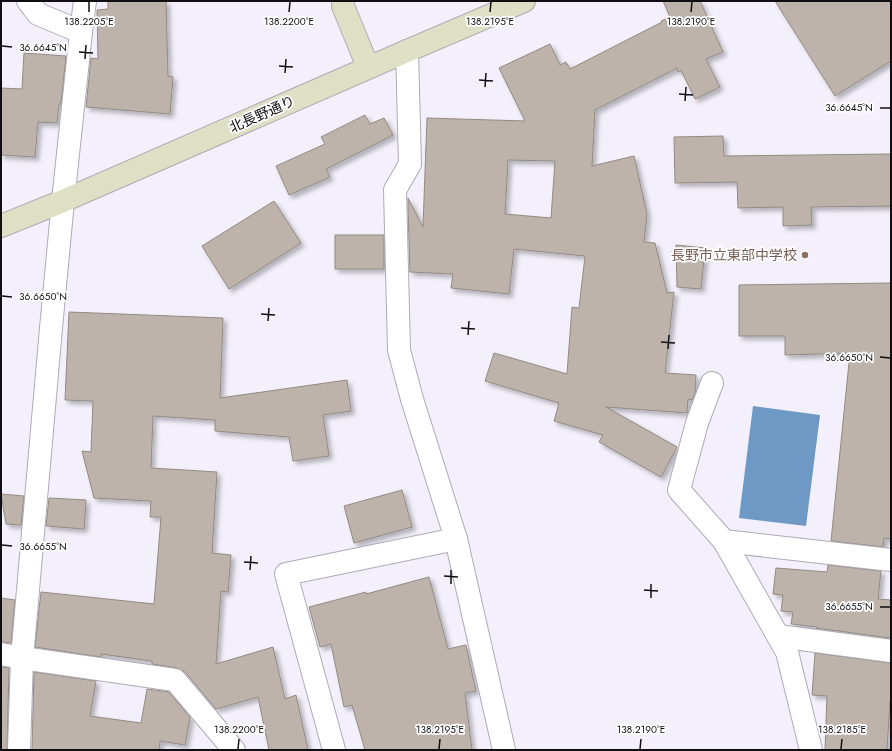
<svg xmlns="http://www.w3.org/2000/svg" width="892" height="751" font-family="Jost,'Noto Sans JP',sans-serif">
	<defs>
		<filter id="shadow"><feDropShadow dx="3.5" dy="3.5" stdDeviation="2" flood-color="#0004"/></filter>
	</defs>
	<rect width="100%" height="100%" fill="#f3f0fb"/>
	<!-- water -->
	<polygon fill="#6e99c5" points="753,406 820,415 806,526 739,518"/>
	<!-- building -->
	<g fill="#bdb3ab" stroke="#938a82" fill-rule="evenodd" filter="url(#shadow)">
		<polygon points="108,1 166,1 168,76 173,77 170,114 86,107 91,58 98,59 97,10 108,9"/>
		<path d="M663,1H700L723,52L706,59L720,87L695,99L681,70L678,72L677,68L595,110L592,166L634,156L647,214L644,242L655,243L667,293L674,292L665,373L696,375L695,393L692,400L688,399L687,413L606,407L677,447L661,477L599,442L603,435L554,421L559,403L485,381L494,353L567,374L572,307L579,308L585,256L514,249L509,294L451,288L453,274L410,272L408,208V198L423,227L427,118L525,121L499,68L550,44L560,65L566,62L570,69L662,22L661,21L670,17ZM508,160L555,161L551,218L505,214Z"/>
		<polygon points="775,1 891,1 891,61 835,96"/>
		<polygon points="24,53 66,56 61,104 59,104 57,123 38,122 35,157 1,155 1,88 22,89"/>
		<polygon points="365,115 370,124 384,118 393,135 326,169 330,177 289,195 276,166 325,144 321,137"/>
		<polygon points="723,136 724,156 891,154 891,206 811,207 812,225 783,226 783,207 738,208 737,182 675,183 674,137"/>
		<polygon points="274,201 301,243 229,289 202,246"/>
		<rect x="335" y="235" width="49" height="34"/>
		<polygon points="676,245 705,248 701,289 677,287"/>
		<polygon points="891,283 891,539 884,538 883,547 831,541 850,353 785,355 785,336 739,336 739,285"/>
		<polygon points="69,312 223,318 220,398 347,380 351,411 323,415 329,456 293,461 289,437 215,431 215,420 153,416 151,468 217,472 212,553 231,555 228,592 221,591 216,664 273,647 285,699 296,695 308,750 269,750 258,697 216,709 185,672 177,668 152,664 152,661 101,654 100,657 35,647 41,592 154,604 161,517 150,517 151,501 94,498 82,451 91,452 93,401 65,400"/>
		<polygon points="402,490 412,527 354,543 344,506"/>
		<polygon points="1,494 24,496 21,525 6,524"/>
		<polygon points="49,498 86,500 84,529 46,526"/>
		<polygon points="828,565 881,571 878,599 891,600 891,638 816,628 817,627 791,624 793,612 781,611 783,595 773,594 776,568 827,572"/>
		<polygon points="429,577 448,649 466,645 476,691 465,693 472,750 365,750 352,705 344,707 331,644 320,647 309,607 366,592 366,594"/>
		<polygon points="1,598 15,600 11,643 1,642"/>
		<polygon points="815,653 891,663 891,702 890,701 887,750 825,750 827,696 812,695"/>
		<polygon points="1,667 9,668 7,750 1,750"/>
		<polygon points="34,672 96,681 90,716 141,723 147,689 169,692 190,717 185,745 160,741 159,750 32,750"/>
	</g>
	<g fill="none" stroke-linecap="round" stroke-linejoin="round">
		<!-- street casing -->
		<g stroke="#adabb6" stroke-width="24">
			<g id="street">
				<polyline points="28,1 38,14 81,32"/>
				<polyline points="407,51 410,164 395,190 399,350 412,399 456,539"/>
				<polyline points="712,383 697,423 679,490 724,541 787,652 811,750"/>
				<polyline points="724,541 891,560"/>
				<polyline points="778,636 891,651"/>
				<polyline points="1,654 22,658 175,680 234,750"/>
				<polyline points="19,750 22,658 51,328 63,201 81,32 85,1"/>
				<polyline points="334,750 286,574 456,539 504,750"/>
			</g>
		</g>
		<!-- secondary casing -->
		<g stroke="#adabb6" stroke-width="24">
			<g id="secondary">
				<polyline points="343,1 343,6 368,67"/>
				<polyline points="1,226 63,201 407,51 524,1"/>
			</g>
		</g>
		<!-- street -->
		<use href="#street" stroke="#fff" stroke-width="22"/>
		<!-- secondary -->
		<use href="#secondary" stroke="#dee0c6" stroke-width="22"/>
	</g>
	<!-- ticks -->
	<path fill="none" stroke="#0f0e12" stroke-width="1.5" d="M89,12V2M289,12L290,2M490,12L491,2M691,12L692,2M2,46L12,47M79,52L93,53M85,59L86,45M279,66L293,67M285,73L286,59M479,80L493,81M485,87L486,73M679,94L693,95M685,101L686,87M880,108H890M2,296L12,297M261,314L275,315M268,321L269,308M461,328L475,329M468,335L469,321M661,342L675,343M668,349L669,335M880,357L890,358M2,545L12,546M244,562L258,563M250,570L251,556M444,576L458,577M451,584V570M644,590L658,591M651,598V584M880,607H890M238,749L239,739M439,749L440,739M640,749L641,739M841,749L842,739"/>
	<!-- markers -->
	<circle fill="#8d6e63" stroke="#fff" stroke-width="1.5" cx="805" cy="255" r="4"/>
	<g text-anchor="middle" stroke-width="3.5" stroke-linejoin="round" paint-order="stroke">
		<!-- street labels -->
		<g font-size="14" fill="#0f0e12" stroke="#fff">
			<text transform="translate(262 114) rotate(-24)" y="5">北長野通り</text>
		</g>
		<!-- education labels -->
		<g font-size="14" fill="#785e54" stroke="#fff" text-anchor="end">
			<text x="797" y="260">長野市立東部中学校</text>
		</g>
	</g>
	<g font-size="10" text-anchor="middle" fill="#0f0e12" stroke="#fff" stroke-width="3.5" stroke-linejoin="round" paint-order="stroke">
		<text x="89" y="25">138.2205°E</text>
		<text x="289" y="25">138.2200°E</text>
		<text x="490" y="25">138.2195°E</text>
		<text x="691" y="25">138.2190°E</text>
		<text x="43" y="51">36.6645°N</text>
		<text x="849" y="111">36.6645°N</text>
		<text x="43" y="300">36.6650°N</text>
		<text x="849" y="361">36.6650°N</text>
		<text x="43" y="550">36.6655°N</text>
		<text x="849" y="610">36.6655°N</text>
		<text x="239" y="733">138.2200°E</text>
		<text x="440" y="733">138.2195°E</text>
		<text x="641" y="733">138.2190°E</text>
		<text x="842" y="733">138.2185°E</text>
	</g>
	<!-- border -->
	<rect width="892" height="751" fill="none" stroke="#0f0e12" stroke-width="4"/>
</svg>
